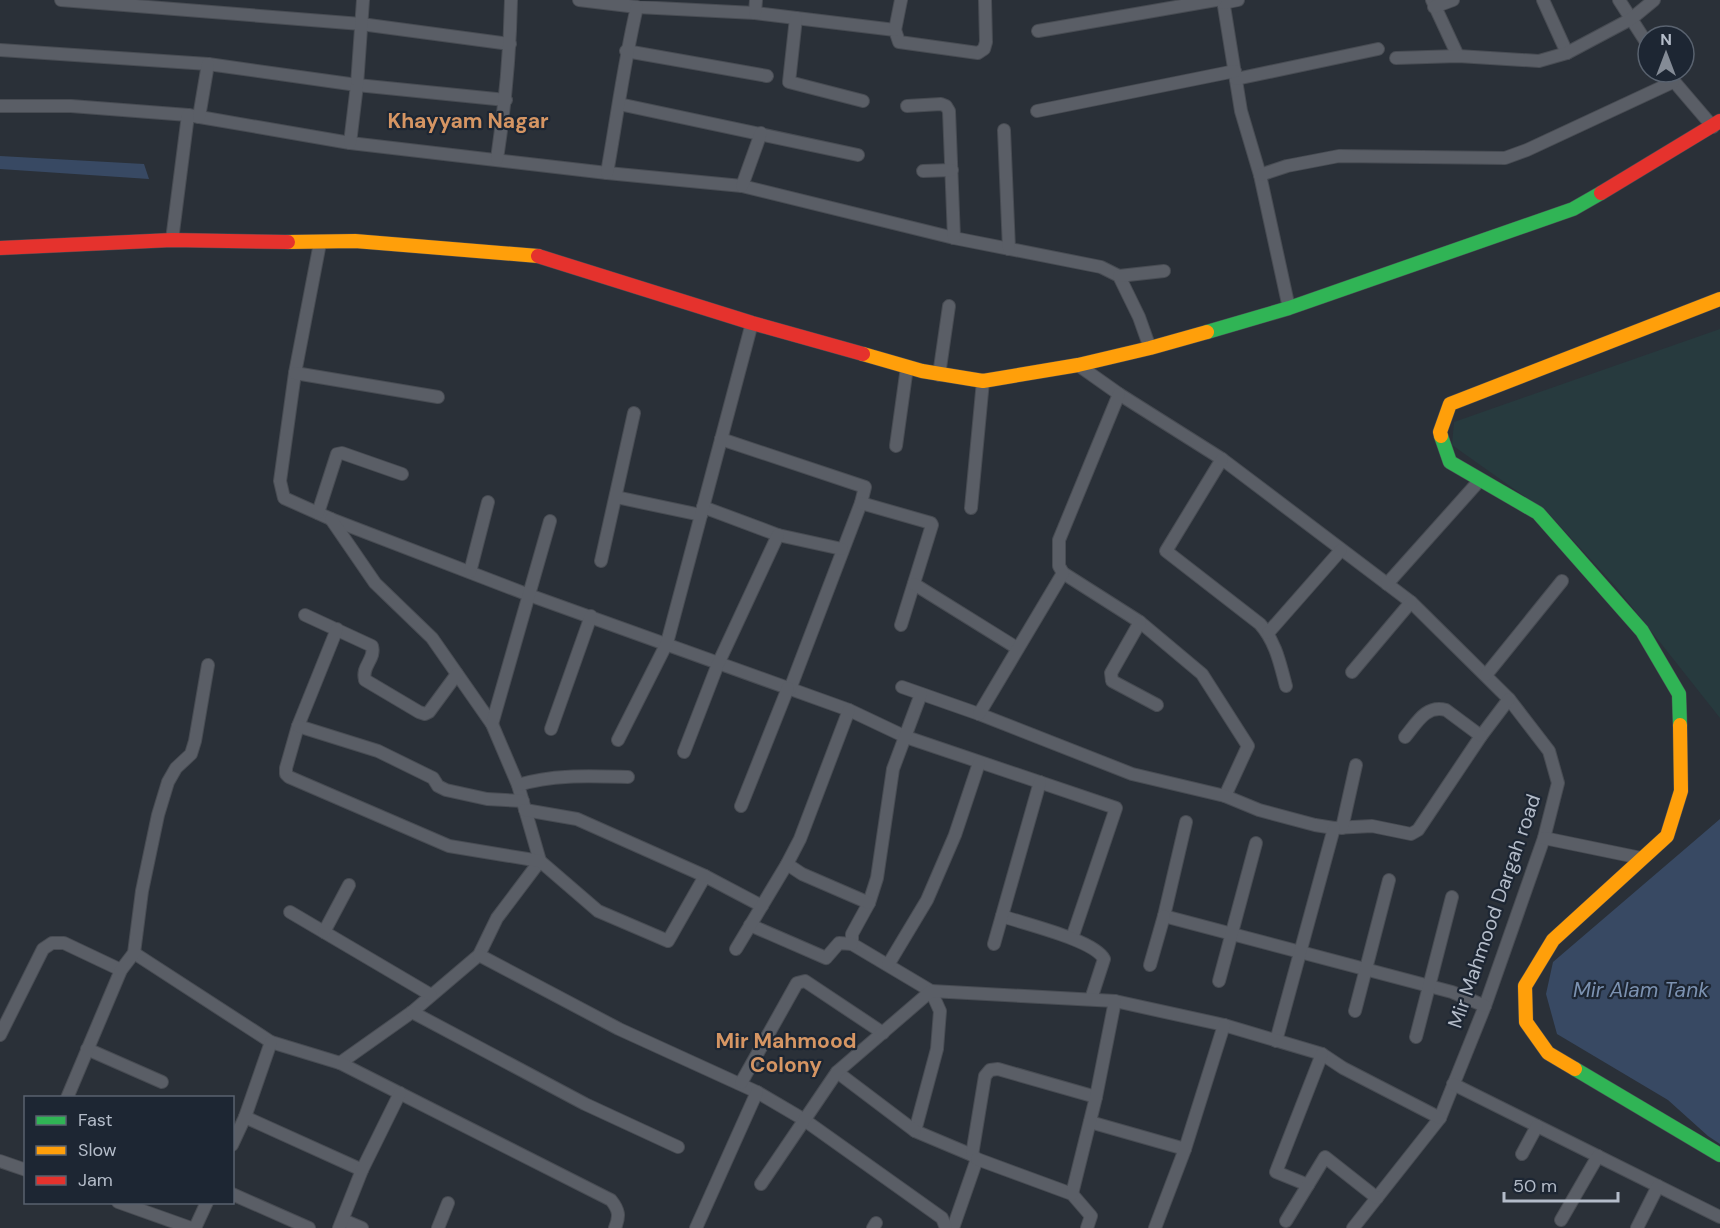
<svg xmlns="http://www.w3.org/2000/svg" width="1720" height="1228" font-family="'DM Sans',sans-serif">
	<rect width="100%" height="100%" fill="#2a3038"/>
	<!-- green -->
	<polygon fill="#273a3e" points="1720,329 1720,718 1617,588 1548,513 1452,445 1454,422"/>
	<!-- water -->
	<g fill="#384963">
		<polygon points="0,156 144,164 149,179 0,169"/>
		<polygon points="1720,819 1720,1144 1708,1136 1668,1100 1557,1034 1546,994 1553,962"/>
	</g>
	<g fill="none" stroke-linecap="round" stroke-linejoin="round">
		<!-- street casing -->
		<g stroke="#484c53" stroke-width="14">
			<g id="street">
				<polyline points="61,0 361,24 510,44"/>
				<polyline points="579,0 637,7 755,13 895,30 899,42 978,53 984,49 986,42 985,0"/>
				<polyline points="1223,0 1241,111 1260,175 1289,308"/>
				<polyline points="1432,0 1458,56"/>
				<polyline points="1543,0 1567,53"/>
				<polyline points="1619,0 1648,45"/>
				<polyline points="1223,3 1238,0"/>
				<polyline points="1434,7 1453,0"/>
				<polyline points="755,13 756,0"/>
				<polyline points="796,18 789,82 863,101"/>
				<polyline points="895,30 901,0"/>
				<polyline points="1038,31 1216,0"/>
				<polyline points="0,50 208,64 357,85 506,100"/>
				<polyline points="626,51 767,76"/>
				<polyline points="1396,58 1458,56 1539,61 1567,53 1631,19 1654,0"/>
				<polyline points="1666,72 1713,127"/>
				<polyline points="1236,79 1378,49"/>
				<polyline points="619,104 858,155"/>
				<polyline points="0,106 71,106 188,115 350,143 607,173 742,186 954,238 1101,267 1119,276 1139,317 1150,348"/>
				<polyline points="907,106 941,104 946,106 949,111 954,238"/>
				<polyline points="1037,111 1235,71"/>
				<polyline points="199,117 208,64"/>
				<polyline points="1004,130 1009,249"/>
				<polyline points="350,143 357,85 363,0"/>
				<path d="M497,159C505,106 510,54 511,0"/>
				<polyline points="923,171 952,170"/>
				<path d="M607,173C617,117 624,62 637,7"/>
				<polyline points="1260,175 1287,166 1339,156 1505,158 1527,150 1673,82"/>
				<polyline points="742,186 761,133"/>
				<polyline points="172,240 188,115"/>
				<polyline points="320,243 295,373 280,481 284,498 331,519 529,595 849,710 906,737 1116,808 1072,938"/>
				<polyline points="1119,276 1164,271"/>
				<polyline points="1078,365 1119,394 1222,459 1411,602 1509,699 1549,751 1558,783 1544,838 1485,1006 1440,1118 1353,1228"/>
				<polyline points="295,373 438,397"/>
				<polyline points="939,375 949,306"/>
				<polyline points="721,439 865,487 861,503 790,689"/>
				<polyline points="896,446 907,367"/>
				<path d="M1222,459L1166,551L1260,624C1276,642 1280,664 1286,686"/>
				<polyline points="616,497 701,515"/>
				<polyline points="861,503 931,523 932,525 901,625"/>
				<polyline points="703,507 778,535 842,549"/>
				<polyline points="971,508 983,381"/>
				<polyline points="318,513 337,454 342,453 402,474"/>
				<polyline points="331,519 375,583 432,638 492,724 518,785 540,861 497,918 479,955 412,1012 340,1063"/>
				<polyline points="601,561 634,413"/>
				<polyline points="470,572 488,502"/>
				<polyline points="1063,573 1140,622 1202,674 1248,746 1225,796"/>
				<polyline points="914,584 1017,648"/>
				<polyline points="1387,584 1480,480"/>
				<path d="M305,615L372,646C376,659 361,666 365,680L419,712L425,714L429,712L457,674"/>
				<polyline points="1140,622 1111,673 1112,681 1157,705"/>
				<polyline points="337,629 298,726 286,768 286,774 289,777 449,846 540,861 598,911 668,941 705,876 762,906"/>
				<polyline points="1268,633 1341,550"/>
				<polyline points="1352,672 1411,602"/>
				<polyline points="1486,675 1562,581"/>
				<polyline points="902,687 979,714 1132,774 1225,796 1259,810 1315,825 1334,828 1372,826 1411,834 1418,830 1481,736 1509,699"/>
				<polyline points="921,694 893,769 877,878 869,903 852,934 852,944 931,991 940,1011 937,1049 915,1131 972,1155 977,1159 953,1228"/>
				<polyline points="979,714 1063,573 1059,566 1059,540 1119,394"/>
				<polyline points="492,724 550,521"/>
				<polyline points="298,726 378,751 433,778 438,786 446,790 487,799 523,801"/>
				<polyline points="551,729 591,616"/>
				<path d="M1405,737C1416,724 1426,704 1446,710L1481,736"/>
				<polyline points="618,740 667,643 752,323"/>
				<polyline points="684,752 718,664 778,535"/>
				<path d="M518,785C553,774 592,776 628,777"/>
				<polyline points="741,806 788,688"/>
				<polyline points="525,810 577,819 705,876"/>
				<polyline points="1186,822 1164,916 1452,992 1485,1006"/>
				<polyline points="1342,828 1356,765"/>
				<polyline points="1544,838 1641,858"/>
				<polyline points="787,864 802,874 869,903"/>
				<polyline points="290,912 431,995"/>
				<path d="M1002,916C1025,924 1094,940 1104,959L1091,999"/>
				<polyline points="750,925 826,958 839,943 852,944"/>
				<polyline points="324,932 349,885"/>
				<polyline points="994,944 1040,782"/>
				<polyline points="736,949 787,864 800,839 849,710"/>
				<path d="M134,953L271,1042L340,1063L611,1200C619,1210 620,1216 615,1228"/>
				<polyline points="479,955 619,1029 757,1092 803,1119 942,1218 946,1228"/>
				<polyline points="888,965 927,900 955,835 979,763"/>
				<polyline points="1150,965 1164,916"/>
				<polyline points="1219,981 1256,843"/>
				<polyline points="1355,1011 1389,880"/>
				<polyline points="412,1012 585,1104 678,1147"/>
				<polyline points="0,1035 43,949 52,943 64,943 121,970"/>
				<polyline points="1416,1037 1452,897"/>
				<polyline points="1276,1041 1334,828"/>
				<polyline points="87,1049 162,1082"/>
				<polyline points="837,1072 915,1131"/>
				<polyline points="741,1083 797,983 805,981 883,1033"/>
				<polyline points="1453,1084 1720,1217"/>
				<polyline points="67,1098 121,970 134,953 142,891 158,815 168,782 176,768 191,754 195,741 208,665"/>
				<polyline points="245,1117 362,1170"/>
				<polyline points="1090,1122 1185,1149"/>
				<polyline points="232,1145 245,1117 271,1042"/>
				<polyline points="1522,1154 1537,1126"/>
				<polyline points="972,1155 985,1076 990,1070 998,1069 1096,1097"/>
				<polyline points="977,1159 1072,1194 1091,1216 1087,1228"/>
				<polyline points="0,1161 26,1170"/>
				<polyline points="761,1184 837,1072 931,991 1115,1001 1224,1025 1322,1054 1343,1068 1440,1118"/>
				<polyline points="1308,1185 1276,1172 1322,1054"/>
				<polyline points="232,1194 309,1228"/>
				<polyline points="1072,1194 1096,1097 1115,1001"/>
				<polyline points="118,1202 191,1228"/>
				<polyline points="343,1220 362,1228"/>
				<polyline points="1561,1220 1598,1156"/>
				<polyline points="1286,1221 1325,1157 1377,1198"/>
				<polyline points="195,1228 207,1202"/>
				<polyline points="339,1228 362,1170 400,1093"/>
				<polyline points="438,1228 448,1203"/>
				<polyline points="696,1228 757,1092"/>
				<polyline points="873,1228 876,1223"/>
				<polyline points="1155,1228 1185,1149 1224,1025"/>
				<polyline points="1637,1228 1658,1186"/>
			</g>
		</g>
		<!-- fast casing -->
		<g stroke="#484c53" stroke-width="15">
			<g id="fast">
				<polyline points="1207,332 1289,308 1573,209 1601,193"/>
				<polyline points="1441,436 1450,462 1538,513 1642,631 1679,694 1680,725"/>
				<polyline points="1575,1069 1720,1155"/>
			</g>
		</g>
		<!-- slow casing -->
		<g stroke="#484c53" stroke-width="15">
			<g id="slow">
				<polyline points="288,242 355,241 538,256"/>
				<polyline points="863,354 922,371 983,381 1078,365 1150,348 1207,332"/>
				<polyline points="1441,436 1440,432 1450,404 1720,299"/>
				<polyline points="1575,1069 1548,1053 1526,1022 1525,986 1553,940 1667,836 1681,791 1680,725"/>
			</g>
		</g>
		<!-- jam casing -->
		<g stroke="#484c53" stroke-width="15">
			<g id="jam">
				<polyline points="1601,193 1720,121"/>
				<polyline points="0,248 172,240 288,242"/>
				<polyline points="538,256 752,323 863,354"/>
			</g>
		</g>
		<!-- street -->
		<use href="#street" stroke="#5a5e66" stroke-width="12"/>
		<!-- fast -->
		<use href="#fast" stroke="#30b455" stroke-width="14"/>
		<!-- slow -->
		<use href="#slow" stroke="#ff9f0a" stroke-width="14"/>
		<!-- jam -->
		<use href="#jam" stroke="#e5322d" stroke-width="14"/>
	</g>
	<g text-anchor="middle" stroke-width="4.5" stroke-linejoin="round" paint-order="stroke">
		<!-- street labels -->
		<g font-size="20" fill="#b4bcc9" stroke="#1d2633">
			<text transform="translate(1494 911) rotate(-71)" y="7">Mir Mahmood Dargah road</text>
		</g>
		<!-- neighbourhood labels -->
		<g font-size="21" font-weight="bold" fill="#d59563" stroke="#1d2633">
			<text x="468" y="128">Khayyam Nagar</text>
			<text x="786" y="1048">Mir Mahmood<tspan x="786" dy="24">Colony</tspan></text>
		</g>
		<!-- water labels -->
		<g font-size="21" font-style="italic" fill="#7c92b1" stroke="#1d2633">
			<text x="1641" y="997">Mir Alam Tank</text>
		</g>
	</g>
	<!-- legend -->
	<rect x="24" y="1096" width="210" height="108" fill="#1d2633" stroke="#59626f" stroke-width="1.5"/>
	<rect x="36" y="1116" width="30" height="9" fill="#30b455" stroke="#59626f" stroke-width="1.5"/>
	<text x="78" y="1126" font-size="18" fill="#b4bcc9">Fast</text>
	<rect x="36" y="1146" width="30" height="9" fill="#ff9f0a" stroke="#59626f" stroke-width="1.5"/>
	<text x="78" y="1156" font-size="18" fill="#b4bcc9">Slow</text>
	<rect x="36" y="1176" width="30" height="9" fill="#e5322d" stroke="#59626f" stroke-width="1.5"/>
	<text x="78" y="1186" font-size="18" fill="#b4bcc9">Jam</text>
	<!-- north arrow -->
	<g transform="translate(1666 54)"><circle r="28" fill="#1d2633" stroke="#59626f" stroke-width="1.5"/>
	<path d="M0-4.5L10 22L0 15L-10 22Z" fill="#848b96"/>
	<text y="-9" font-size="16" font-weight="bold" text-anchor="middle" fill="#b4bcc9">N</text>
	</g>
	<!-- scale -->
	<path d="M1504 1192v9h114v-9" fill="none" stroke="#b4bcc9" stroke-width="3"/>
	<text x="1513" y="1192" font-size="18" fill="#b4bcc9" stroke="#1d2633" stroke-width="4.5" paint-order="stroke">50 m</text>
</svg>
